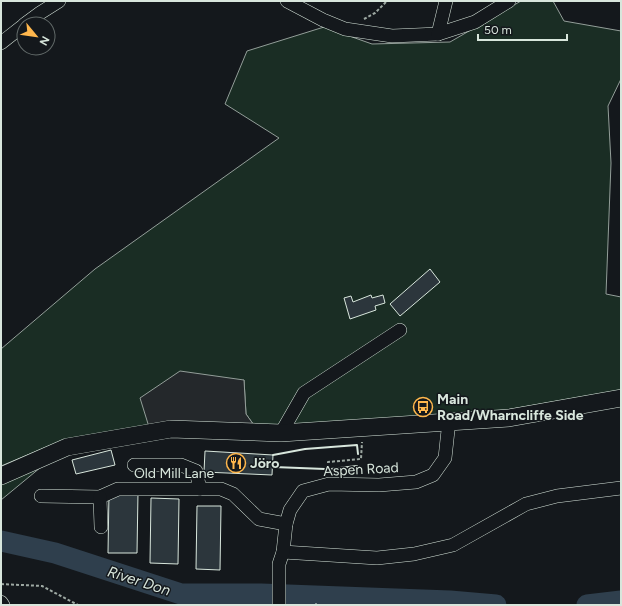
<svg xmlns="http://www.w3.org/2000/svg" width="622" height="606" font-family="Figtree,sans-serif">
	<rect width="100%" height="100%" fill="#14181c"/>
	<!-- green -->
	<g fill="#1a2d24" stroke="#939e99">
		<polygon points="521,1 553,1 564,21 621,31 621,79 608,106 611,163 606,294 621,297 621,390 506,410 256,428 246,414 244,380 149,427 61,441 1,466 1,349 95,269 279,138 225,104 247,51 324,27 372,44 450,42"/>
		<polygon points="52,458 1,500 1,484"/>
	</g>
	<!-- parking -->
	<polygon fill="#24282b" stroke="#939e99" points="180,371 244,380 246,414 256,428 149,427 140,398"/>
	<g fill="none" stroke-linecap="round" stroke-linejoin="round">
		<!-- river -->
		<g stroke="#2f3f4d" stroke-width="21">
			<polyline points="1,541 55,553 181,594 261,594 450,601 496,605"/>
			<polyline points="587,605 621,601"/>
		</g>
	</g>
	<!-- building -->
	<g fill="#2c363c" stroke="#d8e6dc">
		<polygon points="430,269 440,282 400,316 390,304"/>
		<polygon points="371,295 372,298 383,295 385,303 375,306 376,310 350,319 344,298 351,296 353,302"/>
		<polygon points="111,450 115,465 76,474 72,460"/>
		<polygon points="205,451 273,455 272,475 204,472"/>
		<polygon points="109,492 138,492 137,553 108,553"/>
		<polygon points="151,498 179,499 178,564 150,563"/>
		<polygon points="197,506 221,506 220,570 196,569"/>
	</g>
	<g fill="none" stroke-linecap="round" stroke-linejoin="round">
		<!-- minor casing -->
		<g stroke="#d8e6dc" stroke-width="14">
			<g id="minor">
				<polyline points="287,1 323,20 345,29 392,36 438,34 475,22 509,1"/>
				<polyline points="25,24 40,13 59,1"/>
				<polyline points="438,34 446,1"/>
				<polyline points="1,43 24,25"/>
				<polyline points="281,433 304,393 400,330"/>
				<polyline points="134,465 181,465 196,471 200,489"/>
				<polyline points="41,496 100,497 118,489 221,489 233,494 259,519 286,524"/>
				<polyline points="100,497 101,527"/>
				<polyline points="283,552 377,558 414,554 453,545 526,504 557,496 621,488"/>
				<polyline points="1,602 3,605"/>
				<polyline points="279,605 279,564 283,552 286,524 290,510 303,491 329,484 379,485 416,482 433,475 445,458 449,421"/>
			</g>
		</g>
		<!-- major casing -->
		<g stroke="#d8e6dc" stroke-width="18">
			<polyline id="major" points="1,476 67,447 171,429 281,433 509,418 621,398"/>
		</g>
		<!-- path -->
		<g stroke="#9da8a2" stroke-width="2" stroke-dasharray="3 2" stroke-linecap="butt">
			<polyline points="364,19 375,13 387,1"/>
			<polyline points="328,473 328,462 361,459 362,442"/>
			<polyline points="1,584 42,586 78,605"/>
		</g>
		<!-- minor -->
		<use href="#minor" stroke="#14181c" stroke-width="13"/>
		<!-- major -->
		<use href="#major" stroke="#14181c" stroke-width="17"/>
		<!-- fence -->
		<polyline stroke="#d8e6dc" stroke-width="1" stroke-dasharray="5 2" stroke-linecap="butt" points="316,603 316,605"/>
		<!-- wall -->
		<g stroke="#d8e6dc" stroke-width="2">
			<polyline points="273,455 305,449 357,445 358,454"/>
			<polyline points="274,467 325,469"/>
			<polyline points="331,469 357,466"/>
		</g>
	</g>
	<!-- icons -->
	<defs>
		<g id="bus-ring" transform="scale(1)"><circle r="9.5" fill="#14181c" stroke="#ffb74d" stroke-width="1.5"/><path d="M-5-6H5V4H4V6H2V4H-2V6H-4V4H-5ZM-3.5-4V0h7V-4ZM-3.5 1.2v1.5H-2V1.2ZM2 1.2v1.5H3.5V1.2Z" fill="#ffb74d"/></g>
		<g id="restaurant-ring" transform="scale(1)"><circle r="9.5" fill="#14181c" stroke="#ffb74d" stroke-width="1.5"/><path d="M-5-6h1v4h1v-4h1v4h1v-4h1v5L-1.5 .5V6h-2V.5L-5-1ZM5-6V6H3V1.5H1.5Q1.5-4 5-6Z" fill="#ffb74d"/></g>
	</defs>
	<g fill-rule="evenodd">
		<use href="#bus-ring" x="423" y="407"/>
		<use href="#restaurant-ring" x="236" y="463"/>
	</g>
	<g text-anchor="middle" stroke-width="3" stroke-linejoin="round" paint-order="stroke">
		<!-- poi labels -->
		<g font-size="14" font-weight="bold" fill="#d8e6dc" stroke="#14181c" text-anchor="start">
			<text x="437" y="404">Main<tspan x="437" dy="16">Road/Wharncliffe Side</tspan></text>
			<text x="250" y="468">Jöro</text>
		</g>
		<!-- street labels -->
		<g font-size="14" fill="#d8e6dc" stroke="#14181c">
			<text transform="translate(361 469) rotate(-3)" y="5">Aspen Road</text>
			<text x="174" y="478">Old Mill Lane</text>
		</g>
		<!-- water labels -->
		<g font-size="15" font-style="italic" fill="#d8e6dc" stroke="#14181c">
			<text transform="translate(139 581) rotate(18)" y="5">River Don</text>
		</g>
	</g>
	<!-- border -->
	<rect width="622" height="606" fill="none" stroke="#d8e6dc" stroke-width="4"/>
	<!-- north arrow -->
	<g transform="translate(36 36) rotate(119)"><circle r="19" fill="#14181c" stroke="#626a69"/>
	<path d="M0-3L7 15L0 10L-7 15Z" fill="#ffb74d"/>
	<text y="-6" font-size="11" font-weight="bold" text-anchor="middle" fill="#d8e6dc">N</text>
	</g>
	<!-- scale -->
	<path d="M478 34v6h89v-6" fill="none" stroke="#d8e6dc" stroke-width="2"/>
	<text x="484" y="34" font-size="12" fill="#d8e6dc" stroke="#14181c" stroke-width="3" paint-order="stroke">50 m</text>
</svg>
